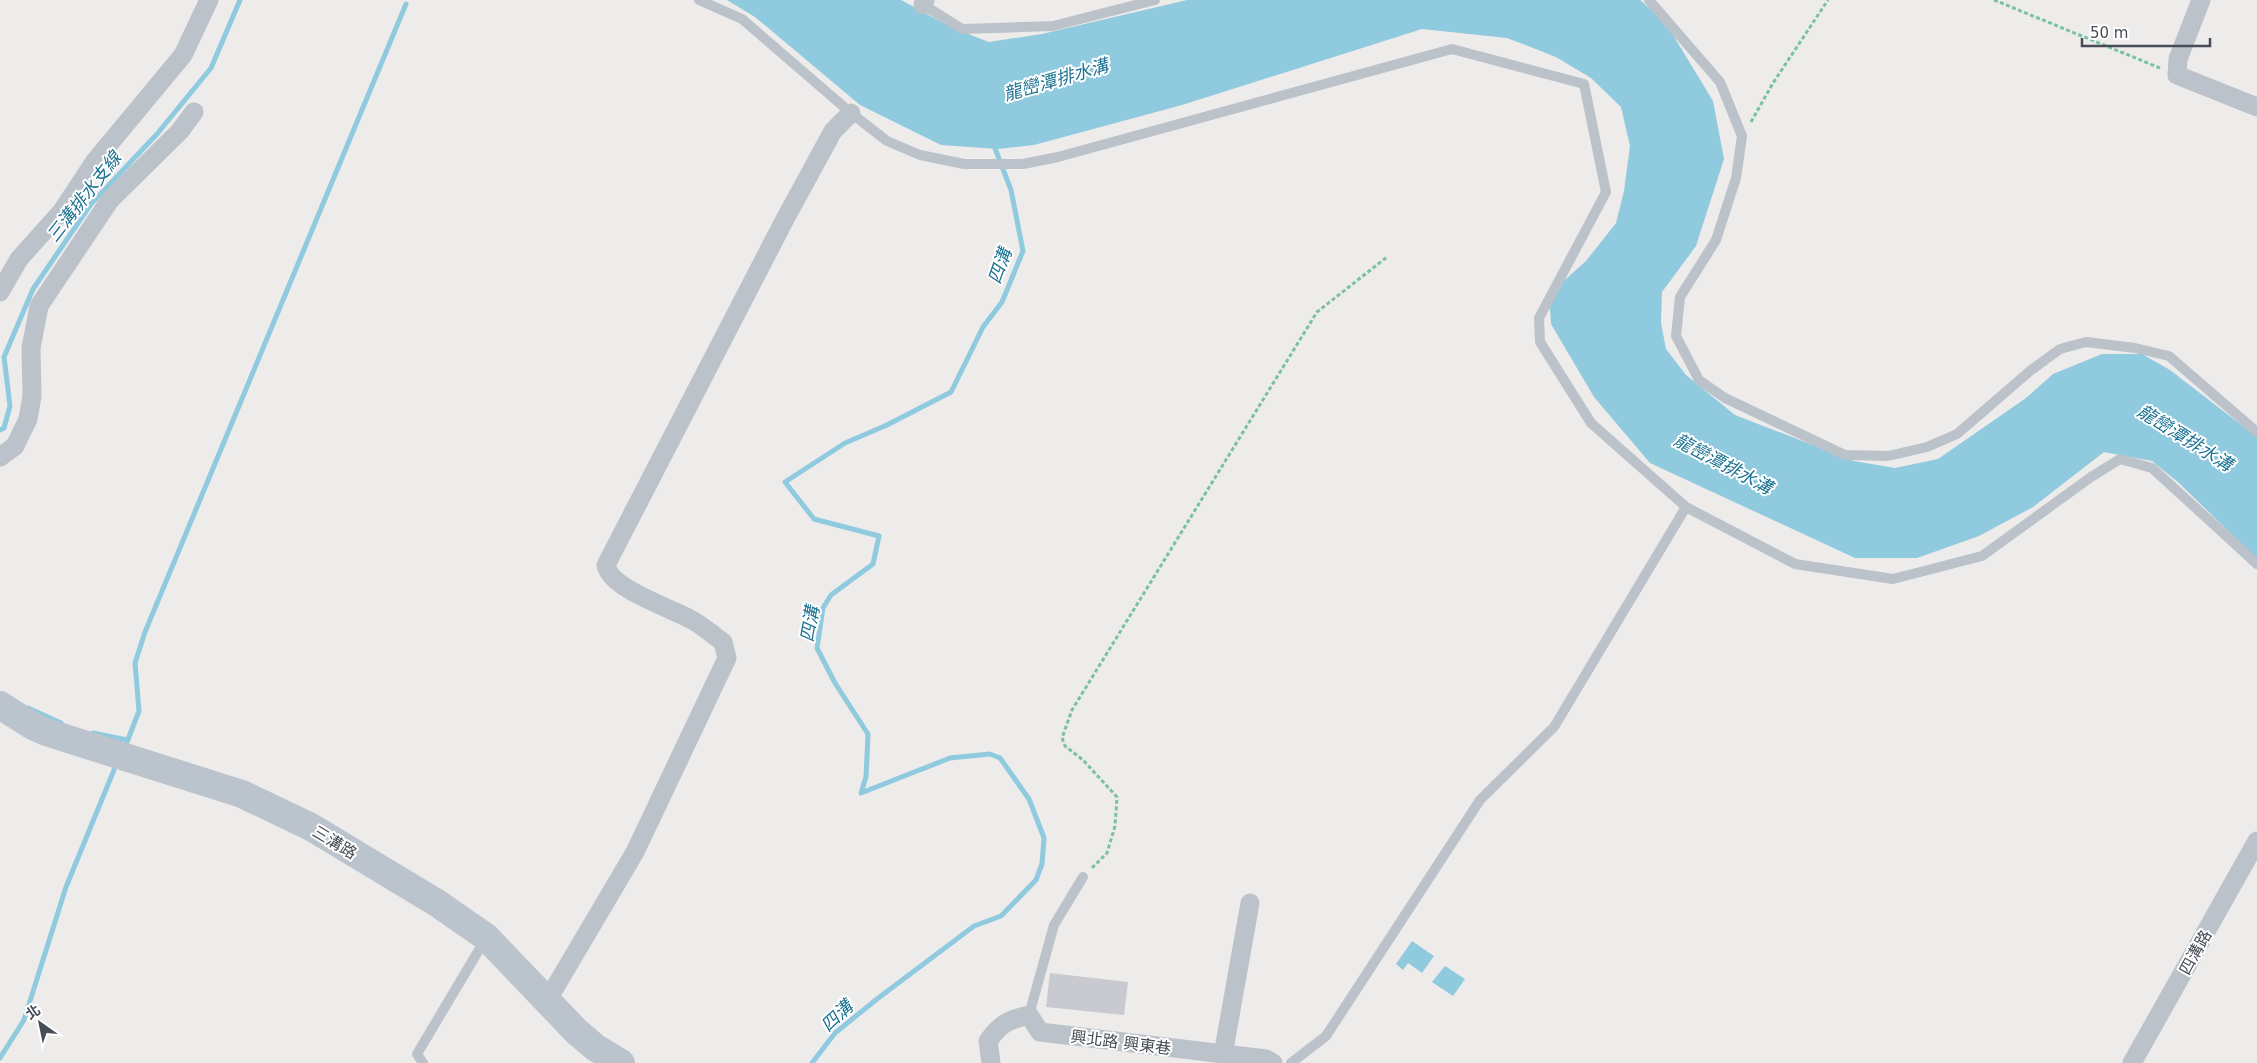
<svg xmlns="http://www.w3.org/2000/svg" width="2257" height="1063" font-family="'DejaVu Sans','Noto Sans TC',sans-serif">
	<rect width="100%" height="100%" fill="#eeebeb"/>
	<!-- water -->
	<g fill="#8fcadf">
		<polygon points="727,0 901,0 953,28 989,42 1042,34 1187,0 1640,0 1656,14 1673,35 1713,101 1724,159 1696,246 1662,292 1661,323 1666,349 1686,375 1735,415 1854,461 1895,468 1938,459 2026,398 2053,374 2102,354 2142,354 2170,370 2257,437 2257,559 2179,483 2152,461 2104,452 2033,507 1979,536 1917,558 1855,558 1650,463 1594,397 1551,324 1549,294 1586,261 1616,223 1624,191 1630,146 1621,107 1591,78 1556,57 1507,38 1422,29 1182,105 1034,145 998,149 941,145 860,105 755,17"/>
		<polygon points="1412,941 1434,956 1422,973 1408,963 1403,970 1396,964"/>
		<polygon points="1445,966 1465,979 1453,996 1432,982"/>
	</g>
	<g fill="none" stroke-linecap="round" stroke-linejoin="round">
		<!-- stream -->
		<g stroke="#8fcadf" stroke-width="5">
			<polyline points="0,430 4,428 10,406 4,357 33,289 91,204 157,134 211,68 240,0"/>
			<polyline points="28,708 61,723"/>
			<polyline points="93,733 127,740"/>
			<polyline points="127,742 139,711 135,663 145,632 406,4"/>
			<polyline points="0,1058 24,1020 66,887 114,770"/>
			<polyline points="812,1063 835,1033 877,999 974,926 1001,916 1036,880 1042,864 1044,838 1029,799 1000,758 990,754 950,758 861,793 866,777 868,734 835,683 817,648 823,608 831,595 873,564 879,536 814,519 785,482 845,443 887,425 951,392 983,327 1002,302 1023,251 1011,190 993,143"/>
		</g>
	</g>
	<!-- building -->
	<polygon fill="#c9cad0" points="1050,973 1128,982 1124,1015 1046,1007"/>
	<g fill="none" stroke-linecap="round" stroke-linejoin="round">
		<!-- path -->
		<g stroke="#7ac1a2" stroke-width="3" stroke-dasharray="4 2.5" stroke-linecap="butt">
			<polyline points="1994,0 2160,68"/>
			<polyline points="1751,122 1773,83 1828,0"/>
			<polyline points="1092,868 1107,853 1115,826 1117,797 1083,760 1065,746 1062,738 1072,710 1317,312 1387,257"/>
		</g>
		<!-- lane -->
		<g stroke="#bbc2c9" stroke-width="10">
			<polyline points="699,0 742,19 851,113 887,141 920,155 964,164 1023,164 1058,157 1452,49 1584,84 1606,192 1539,318 1540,342 1591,423 1686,507 1795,564 1893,579 1982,556 2091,477 2120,459 2152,468 2257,564"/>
			<polyline points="1649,0 1720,82 1742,136 1736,178 1716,240 1680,297 1676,336 1699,380 1725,398 1845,455 1888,456 1927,447 1957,434 2030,371 2060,349 2086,342 2135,348 2169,356 2257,432"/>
			<polyline points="919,2 962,29 1053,26 1155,0"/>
			<polyline points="1029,1015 1054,925 1083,877"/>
			<polyline points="423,1063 417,1054 486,938"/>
			<polyline points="1291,1063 1326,1036 1480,800 1554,727 1686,507"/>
		</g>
		<!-- street -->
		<g stroke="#bbc2c9" stroke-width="19">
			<polyline points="2201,0 2178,59 2177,75 2257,107"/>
			<polyline points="923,5 925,0"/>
			<polyline points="0,292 19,259 62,211 95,161 183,55 209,0"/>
			<polyline points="0,457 15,446 28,419 32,396 31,348 39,306 110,200 180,131 194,112"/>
			<path d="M547,1001L635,852L727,658L723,642C713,635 703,626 692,620C671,608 610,589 606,565L784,221L833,131L851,113"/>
			<polyline points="1223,1055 1250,903"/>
			<path d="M991,1063L988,1041C1001,1023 1008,1020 1029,1015L1040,1032L1266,1059L1273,1063"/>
			<polyline points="2132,1063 2257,841"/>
		</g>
		<!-- secondary -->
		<polyline stroke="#bbc3cd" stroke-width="28" points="0,705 31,725 46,732 242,794 311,827 437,903 486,937 577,1032 596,1048 621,1063"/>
	</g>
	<g text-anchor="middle" stroke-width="4" stroke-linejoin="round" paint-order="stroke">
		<!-- street labels -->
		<g font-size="16" fill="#464d56" stroke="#fff">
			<text transform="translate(335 842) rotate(31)" y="6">三溝路</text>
			<text transform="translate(2195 952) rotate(-61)" y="6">四溝路</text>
			<text transform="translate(1121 1042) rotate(7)" y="6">興北路 興東巷</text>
		</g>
		<!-- water labels -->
		<g font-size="18" font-style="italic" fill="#1d7392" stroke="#fff">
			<text transform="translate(1056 80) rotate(-16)" y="6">龍巒潭排水溝</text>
			<text transform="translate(84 197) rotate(-52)" y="6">三溝排水支線</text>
			<text transform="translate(1000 266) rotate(-70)" y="6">四溝</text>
			<text transform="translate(2185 438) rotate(32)" y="6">龍巒潭排水溝</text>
			<text transform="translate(1723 464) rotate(28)" y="6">龍巒潭排水溝</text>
			<text transform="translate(810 624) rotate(-80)" y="6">四溝</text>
			<text transform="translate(837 1016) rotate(-43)" y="6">四溝</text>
		</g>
	</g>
	<!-- north arrow -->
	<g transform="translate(40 1023) rotate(327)" stroke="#ffffff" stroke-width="4" paint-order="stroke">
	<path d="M0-4L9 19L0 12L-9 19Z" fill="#464d56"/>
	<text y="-8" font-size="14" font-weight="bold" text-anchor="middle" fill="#464d56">北</text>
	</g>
	<!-- scale -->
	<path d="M2082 38v8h128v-8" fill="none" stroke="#464d56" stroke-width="2.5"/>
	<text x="2090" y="38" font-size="15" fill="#464d56" stroke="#ffffff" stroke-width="4" paint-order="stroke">50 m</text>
</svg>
